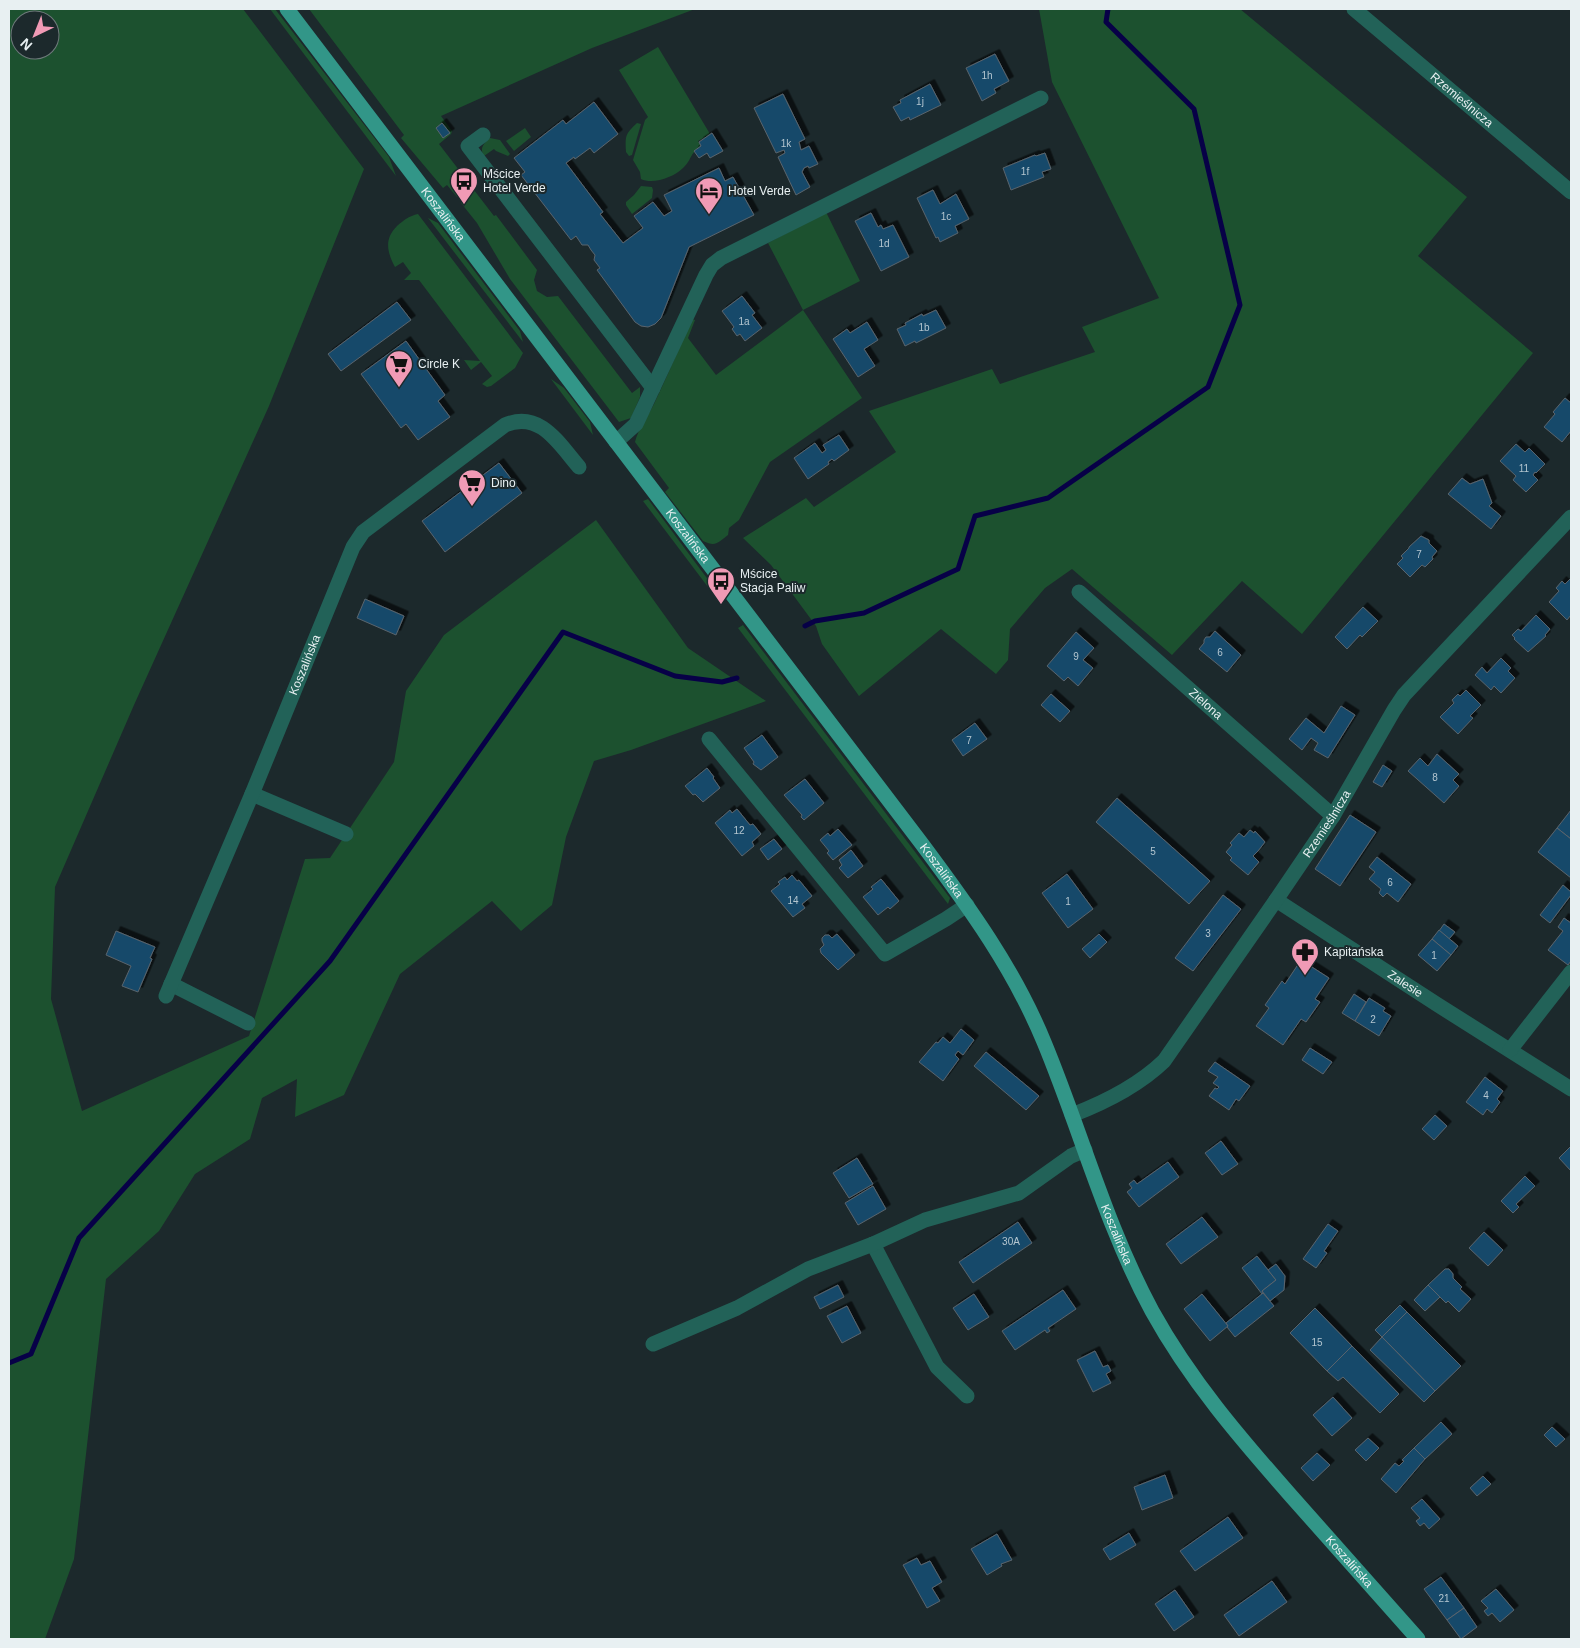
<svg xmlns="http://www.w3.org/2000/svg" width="1580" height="1648" font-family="Arial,sans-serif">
	<defs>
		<filter id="shadow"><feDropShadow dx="4.5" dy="-4.5" stdDeviation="0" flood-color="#0009"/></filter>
	</defs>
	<rect width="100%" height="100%" fill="#1c292c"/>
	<!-- green -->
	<g fill="#1c512f" fill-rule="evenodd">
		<path d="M9,9H243L364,169L269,406L134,705L55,887L51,999L82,1111L249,1036L305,859L330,858L394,762L406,691L444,635L596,520L688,648L766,701L631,750L594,761L566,837L552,905L521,931L492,901L400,974L344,1095L295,1117L297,1079L262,1098L250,1139L195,1174L159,1231L106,1279L74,1559L45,1639H9ZM20,20H50V50H20Z"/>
		<polygon points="270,9 275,9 389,157 396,176"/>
		<polygon points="309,9 695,9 592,48 441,116 452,131 451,134 439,144 472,187 461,196 460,195 457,197 447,185 443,188 401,138 404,135"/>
		<polygon points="1039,9 1240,9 1467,197 1418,256 1533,353 1302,634 1242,581 1172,655 1072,569 1045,588 1010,629 1008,660 996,674 941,629 859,696 822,644 816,626 771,565 743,538 806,498 814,507 896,452 869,411 992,369 1000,384 1095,352 1082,327 1159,298 1052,82"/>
		<path d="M658,47L710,134L698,141L701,146C689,154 692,160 683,168C674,177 653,185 641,179L640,172L633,160L645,120L648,117L619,70Z"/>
		<path d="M637,123L641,124L632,155L629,156L626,152C625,136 625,134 637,123Z"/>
		<polygon points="525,128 531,137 514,151 506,141"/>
		<path d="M490,138L500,140L510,154L508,156L496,151L494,149L484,156C479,148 484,143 490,138Z"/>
		<polygon points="641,186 652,187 653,190 652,198 632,214 626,205 626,202 634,195"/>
		<polygon points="474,190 494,216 496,215 537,270 534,280 537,291 547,297 558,296 632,393 640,387 640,397 631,418 619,422 510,279 477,223 461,203 464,201 463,199"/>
		<path d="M826,212L860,281L803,310L862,398L770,462L739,520L729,528L728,535C717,543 716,547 703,541L665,492L669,488L635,442C638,429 648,416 654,404C667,376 680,348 691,319L695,320L688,338L716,375L803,310L768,243Z"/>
		<path d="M418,214L523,353L515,368L491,386L487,387L482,384L492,376L481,362L471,370L464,360L480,361L419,280H404L411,273L403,262L395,267C387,252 384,239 397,226C404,220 409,216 418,214Z"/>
		<polygon points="428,218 438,223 520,331 523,342"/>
		<polygon points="551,379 564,388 590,422 593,435"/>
		<polygon points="648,499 712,585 708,587 643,501"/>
		<polygon points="743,625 950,898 948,904 738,628"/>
	</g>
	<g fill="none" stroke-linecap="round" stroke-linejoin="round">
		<!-- stream -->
		<g stroke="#070047" stroke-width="5">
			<polyline points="805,626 815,621 864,613 958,569 975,516 1048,498 1208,387 1240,305 1194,109 1106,22 1108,9"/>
			<polyline points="9,1363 31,1354 79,1238 330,961 563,632 675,676 722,682 737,678"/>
		</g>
	</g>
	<!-- building -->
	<g fill="#194a6a" stroke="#59646d" filter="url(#shadow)">
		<polygon points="995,54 1009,81 994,89 996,93 982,101 966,68"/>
		<polygon points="930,84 941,105 910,120 909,117 901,121 893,107 901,103 900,100"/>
		<polygon points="783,94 805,139 799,142 801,150 809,146 818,164 809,168 808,166 804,168 802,172 810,187 796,195 778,157 785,153 784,150 776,153 754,108"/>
		<polygon points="594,102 618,134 594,153 590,148 575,159 574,157 566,163 603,212 600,214 623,243 643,228 634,216 653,202 664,216 672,211 664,195 719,168 725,181 733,177 754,215 689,247 661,318 655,324 648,327 641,326 635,322 597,270 600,268 594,260 595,255 591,250 588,245 582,245 576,236 571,240 521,175 525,172 514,158 563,120 566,124"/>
		<polygon points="442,123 450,133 443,138 436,128"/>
		<polygon points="712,133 723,151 710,158 707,153 699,158 694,151 701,146 699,142"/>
		<polygon points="1045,153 1051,169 1042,172 1044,177 1011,190 1003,168 1035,155 1036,156"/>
		<polygon points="933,190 940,204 956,194 969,219 955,226 958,233 940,242 938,237 936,238 917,198"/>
		<polygon points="871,213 878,227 881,225 883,229 893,225 909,257 881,271 855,221"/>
		<polygon points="742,296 755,313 752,315 762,328 745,341 740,334 737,336 732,329 734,327 722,311"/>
		<polygon points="397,302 411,320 341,371 328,354"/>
		<polygon points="936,310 946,328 916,343 915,341 905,346 897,329 906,325 905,323 922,314 923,316"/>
		<polygon points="867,322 878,340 864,349 875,366 858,377 833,339 847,329 850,333"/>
		<polygon points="406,341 445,395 438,401 450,417 418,440 406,424 401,428 361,374"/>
		<polygon points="1565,398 1571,403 1571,431 1562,442 1544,427 1555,414 1553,412"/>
		<polygon points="839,435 849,450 834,461 832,459 828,462 829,464 808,479 794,458 815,443 822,453 826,450 823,445"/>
		<polygon points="1516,444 1525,452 1529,448 1545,464 1536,473 1535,472 1533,475 1538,480 1526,492 1513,480 1516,476 1500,461"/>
		<polygon points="499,463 522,493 445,552 422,521"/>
		<polygon points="1462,478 1470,484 1483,479 1492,503 1489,506 1501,516 1491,529 1448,494"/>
		<polygon points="1421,536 1429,540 1429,543 1437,551 1432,557 1433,559 1425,567 1422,565 1410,577 1397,564 1403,558 1401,556 1409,548 1409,547"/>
		<polygon points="1571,578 1571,615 1567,620 1549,602 1559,591 1556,588 1562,581 1565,584"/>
		<polygon points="365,599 404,616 396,635 357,618"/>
		<polygon points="1363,607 1378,621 1362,637 1360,635 1347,649 1335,637"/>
		<polygon points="1536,615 1550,629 1545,635 1546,636 1528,652 1514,639 1515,638 1512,635 1518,629 1521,631"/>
		<polygon points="1215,631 1241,655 1227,672 1199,649 1204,643 1204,640 1206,637 1210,637"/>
		<polygon points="1076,632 1094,648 1083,660 1093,668 1078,686 1068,677 1064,681 1047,666"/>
		<polygon points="1501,658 1511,668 1508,671 1515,678 1501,693 1494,686 1491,690 1475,675 1482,667 1487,673"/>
		<polygon points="1466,690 1481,705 1470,716 1473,718 1458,734 1440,717 1454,703 1452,700 1458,694 1460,696"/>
		<polygon points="1051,694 1070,711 1060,722 1041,705"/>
		<polygon points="1341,706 1355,715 1328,758 1314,750 1318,743 1311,738 1302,750 1289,739 1306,718 1324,733"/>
		<polygon points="975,723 987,739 963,756 952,740"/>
		<polygon points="762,735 778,757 761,770 753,764 754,762 744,748"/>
		<polygon points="1437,754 1459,774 1453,780 1459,786 1444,803 1408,771 1420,758 1428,766"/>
		<polygon points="1383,765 1392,771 1382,787 1373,782"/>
		<polygon points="707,768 714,777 713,778 720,788 703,802 695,794 693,795 685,786"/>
		<polygon points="805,779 824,803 804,820 801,817 802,815 784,795"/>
		<polygon points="1117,798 1210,881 1189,904 1096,822"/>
		<polygon points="737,809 750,825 753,824 761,834 752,842 754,846 742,856 715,823 730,810 732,813"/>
		<polygon points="1571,810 1571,839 1557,828"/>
		<polygon points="1350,815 1376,832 1340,886 1315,869"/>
		<polygon points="1557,828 1571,839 1571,878 1538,852"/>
		<polygon points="838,829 852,845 833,860 827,853 829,851 820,840 828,833 830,836"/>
		<polygon points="1250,830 1254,833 1255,831 1265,842 1258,851 1253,856 1259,862 1248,875 1230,860 1232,858 1226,852 1232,845 1230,843 1239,833 1244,837"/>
		<polygon points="774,839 782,849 768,860 760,849"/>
		<polygon points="851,850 863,866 848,878 839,868 842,865 839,860"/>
		<polygon points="1377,857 1411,884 1398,902 1387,893 1383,897 1379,893 1381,889 1369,879 1375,872 1369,867"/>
		<polygon points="1067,874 1093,909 1068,928 1042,893"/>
		<polygon points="792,875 797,881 799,880 812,896 802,904 805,908 793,917 771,891 780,884 778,882 785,877 787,880"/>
		<polygon points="881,879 899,901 890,909 888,907 878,915 863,897 873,889 871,887"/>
		<polygon points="1563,885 1571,892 1571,895 1550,923 1540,915"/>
		<polygon points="1223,895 1241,909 1193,971 1175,958"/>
		<polygon points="1564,918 1571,923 1571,961 1568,965 1548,950 1563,931 1558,927"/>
		<polygon points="1444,924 1455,932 1449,939 1439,931"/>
		<polygon points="1439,930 1458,946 1451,955 1432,939"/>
		<polygon points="116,931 155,947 150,958 152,959 138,992 122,986 131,966 106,955"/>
		<polygon points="837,934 855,955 838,970 821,953 820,949 824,945 822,941 822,938 825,935 829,935 832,938"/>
		<polygon points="1099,934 1107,942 1090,958 1082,949"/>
		<polygon points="1432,939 1451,955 1437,971 1418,955"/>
		<polygon points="1301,960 1329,978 1315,999 1320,1002 1306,1022 1301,1019 1283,1045 1256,1026 1269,1008 1265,1005 1282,981 1285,984"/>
		<polygon points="1354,994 1366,1002 1355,1021 1342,1013"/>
		<polygon points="1369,998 1385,1008 1383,1011 1391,1016 1379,1036 1355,1021"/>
		<polygon points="961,1029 974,1040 963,1055 958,1051 955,1055 959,1059 943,1081 919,1062 936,1042 938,1043 943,1037 950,1043"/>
		<polygon points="1310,1048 1332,1062 1323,1074 1302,1060"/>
		<polygon points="986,1052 1039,1096 1026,1110 974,1066"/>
		<polygon points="1215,1062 1250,1086 1239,1101 1236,1099 1229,1110 1209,1096 1215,1088 1217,1089 1219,1087 1213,1083 1218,1077 1208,1071"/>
		<polygon points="1485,1077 1503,1091 1497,1099 1500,1102 1492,1113 1487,1109 1483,1115 1466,1102"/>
		<polygon points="1435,1115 1447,1126 1434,1140 1422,1129"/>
		<polygon points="1221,1141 1238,1164 1222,1175 1205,1153"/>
		<polygon points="1571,1146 1571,1171 1559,1158"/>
		<polygon points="857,1158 873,1184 849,1198 833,1173"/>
		<polygon points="1168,1162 1179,1177 1139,1207 1127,1192 1132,1188 1129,1184 1134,1180 1137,1184"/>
		<polygon points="1525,1176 1535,1186 1516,1204 1519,1207 1513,1213 1501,1201"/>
		<polygon points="873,1186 886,1209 858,1225 845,1203"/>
		<polygon points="1202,1217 1218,1237 1181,1264 1166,1244"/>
		<polygon points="1018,1222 1032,1243 973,1283 959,1262"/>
		<polygon points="1328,1224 1338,1231 1324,1251 1327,1253 1316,1268 1303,1259"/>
		<polygon points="1484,1232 1503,1250 1488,1266 1469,1248"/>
		<polygon points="1257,1256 1276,1280 1262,1291 1263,1293 1262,1294 1242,1268"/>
		<polygon points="1276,1264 1285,1276 1284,1290 1270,1301 1262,1291 1276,1280 1268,1270"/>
		<polygon points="1445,1269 1449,1269 1453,1274 1453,1278 1462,1287 1460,1289 1471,1299 1459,1312 1448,1301 1446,1303 1428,1285"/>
		<polygon points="838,1285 844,1297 820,1309 814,1297"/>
		<polygon points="1428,1285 1440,1297 1425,1311 1414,1300"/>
		<polygon points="1063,1290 1076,1309 1048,1328 1050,1331 1047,1333 1045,1330 1015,1350 1002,1331"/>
		<polygon points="1263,1293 1274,1306 1235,1337 1227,1327 1228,1326 1226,1323"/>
		<polygon points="974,1294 989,1317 968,1330 953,1308"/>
		<polygon points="1202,1294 1228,1326 1210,1341 1184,1309"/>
		<polygon points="1400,1305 1407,1312 1382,1337 1375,1330"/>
		<polygon points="847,1306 861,1333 842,1343 827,1316"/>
		<polygon points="1315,1308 1352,1346 1327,1371 1290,1333"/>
		<polygon points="1407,1312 1461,1366 1435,1391 1382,1337"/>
		<polygon points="1382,1337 1435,1391 1424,1402 1370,1350"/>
		<polygon points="1352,1346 1399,1394 1380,1413 1343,1377 1338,1381 1327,1371"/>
		<polygon points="1095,1351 1103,1367 1108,1365 1111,1371 1106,1374 1111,1383 1093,1392 1077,1360"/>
		<polygon points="1333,1397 1352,1418 1332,1436 1313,1415"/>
		<polygon points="1441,1422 1452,1434 1425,1459 1414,1448"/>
		<polygon points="1552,1427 1565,1439 1556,1447 1544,1435"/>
		<polygon points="1368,1438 1379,1448 1366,1461 1355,1450"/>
		<polygon points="1414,1448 1425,1459 1396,1493 1381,1479 1395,1463 1399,1466 1404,1461 1402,1460"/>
		<polygon points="1317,1453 1330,1465 1313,1481 1301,1468"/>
		<polygon points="1165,1475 1173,1498 1142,1510 1134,1487"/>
		<polygon points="1483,1476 1491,1484 1477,1496 1470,1488"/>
		<polygon points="1422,1499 1440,1519 1429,1529 1424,1523 1420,1526 1416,1521 1420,1518 1411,1508"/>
		<polygon points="1228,1517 1243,1538 1195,1571 1180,1551"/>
		<polygon points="1129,1533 1136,1545 1110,1560 1103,1549"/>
		<polygon points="997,1534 1012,1560 1001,1564 1002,1566 987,1575 971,1549"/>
		<polygon points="917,1558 921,1565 930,1561 942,1582 932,1588 940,1601 927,1608 903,1565"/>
		<polygon points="1441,1577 1464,1608 1447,1620 1424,1589"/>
		<polygon points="1272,1581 1287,1602 1239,1636 1224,1615"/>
		<polygon points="1496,1589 1514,1610 1500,1622 1492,1613 1488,1616 1484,1611 1488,1608 1481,1601"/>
		<polygon points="1175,1590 1194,1617 1174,1631 1155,1604"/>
		<polygon points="1464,1608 1477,1627 1461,1639 1447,1620"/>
	</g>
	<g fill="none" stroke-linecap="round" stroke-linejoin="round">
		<!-- minor -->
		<g stroke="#226258" stroke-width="15">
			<path id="s1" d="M1354,9L1571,192"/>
			<polyline points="483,135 468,146 653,388"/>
			<polyline points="616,442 636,424 706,275 712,265 721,258 1041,98"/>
			<path id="s2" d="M1079,592L1333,816"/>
			<polyline points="709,739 885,954 946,919 967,905"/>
			<polyline points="252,794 346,834"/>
			<path id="s3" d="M1276,900L1438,1005L1571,1089"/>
			<polyline points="171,984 248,1023"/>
			<path id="s4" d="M166,996L252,794L353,547L363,532L505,425C540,410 559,444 579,467"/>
			<polyline points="1510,1050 1571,972"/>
			<path id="s5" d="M1072,1115C1106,1102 1138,1086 1164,1061L1276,900L1333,816L1394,710L1404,695L1571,517"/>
			<polyline points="873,1244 937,1367 967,1396"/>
			<polyline points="653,1344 737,1308 808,1269 873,1244 925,1220 1019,1193 1071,1156 1085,1150"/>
		</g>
		<!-- major -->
		<path stroke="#329688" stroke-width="15" id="s6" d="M287,9L922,844C969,907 1014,969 1044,1042C1081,1131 1106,1226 1152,1311C1190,1380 1240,1438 1292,1497C1334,1544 1376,1592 1418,1639"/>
	</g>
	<!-- icons -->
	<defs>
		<g id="bus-pin" transform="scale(1.4375)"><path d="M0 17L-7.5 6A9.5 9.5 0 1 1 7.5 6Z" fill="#f09ab5" stroke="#1c292c"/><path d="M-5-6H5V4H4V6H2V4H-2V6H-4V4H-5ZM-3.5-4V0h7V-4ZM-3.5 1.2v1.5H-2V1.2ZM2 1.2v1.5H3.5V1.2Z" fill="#111"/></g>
		<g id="hotel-pin" transform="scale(1.4375)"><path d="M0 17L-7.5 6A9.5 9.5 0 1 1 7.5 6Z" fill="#f09ab5" stroke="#1c292c"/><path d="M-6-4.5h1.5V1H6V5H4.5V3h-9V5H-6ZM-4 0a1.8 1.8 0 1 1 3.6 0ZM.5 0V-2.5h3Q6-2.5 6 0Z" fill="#111"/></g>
		<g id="supermarket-pin" transform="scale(1.4375)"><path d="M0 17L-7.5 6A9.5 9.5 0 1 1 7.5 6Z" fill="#f09ab5" stroke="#1c292c"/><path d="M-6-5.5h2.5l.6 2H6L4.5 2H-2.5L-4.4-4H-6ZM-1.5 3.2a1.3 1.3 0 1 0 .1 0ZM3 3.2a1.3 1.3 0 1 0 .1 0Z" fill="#111"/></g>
		<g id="pharmacy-pin" transform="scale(1.4375)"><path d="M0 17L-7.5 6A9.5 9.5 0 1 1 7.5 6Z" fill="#f09ab5" stroke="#1c292c"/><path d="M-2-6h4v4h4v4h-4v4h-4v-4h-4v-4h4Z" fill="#111"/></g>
	</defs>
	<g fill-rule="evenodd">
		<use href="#bus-pin" x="464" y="181"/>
		<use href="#hotel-pin" x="709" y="191"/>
		<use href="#supermarket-pin" x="399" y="364"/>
		<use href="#supermarket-pin" x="472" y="483"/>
		<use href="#bus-pin" x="721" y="581"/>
		<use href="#pharmacy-pin" x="1305" y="952"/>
	</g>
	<g text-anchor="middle" stroke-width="4" stroke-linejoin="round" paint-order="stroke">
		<!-- number labels -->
		<g font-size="10" fill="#b4c6d0">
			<text x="987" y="79">1h</text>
			<text x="920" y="105">1j</text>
			<text x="786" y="147">1k</text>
			<text x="1025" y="175">1f</text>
			<text x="946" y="220">1c</text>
			<text x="884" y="247">1d</text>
			<text x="744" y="325">1a</text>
			<text x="924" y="331">1b</text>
			<text x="1524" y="472">11</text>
			<text x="1419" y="558">7</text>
			<text x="1220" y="656">6</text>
			<text x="1076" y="660">9</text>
			<text x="969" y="744">7</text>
			<text x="1435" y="781">8</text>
			<text x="739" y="834">12</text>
			<text x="1153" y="855">5</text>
			<text x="1390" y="886">6</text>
			<text x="793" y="904">14</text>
			<text x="1068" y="905">1</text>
			<text x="1208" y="937">3</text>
			<text x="1434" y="959">1</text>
			<text x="1373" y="1023">2</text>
			<text x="1486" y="1099">4</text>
			<text x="1011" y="1245">30A</text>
			<text x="1317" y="1346">15</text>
			<text x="1444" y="1602">21</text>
		</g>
		<!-- street labels -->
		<g font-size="12" fill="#e8f0f2" stroke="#1c292c">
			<text dy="4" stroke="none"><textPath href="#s1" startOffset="141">Rzemieślnicza</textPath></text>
			<text dy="4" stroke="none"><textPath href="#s6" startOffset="258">Koszalińska</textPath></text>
			<text dy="4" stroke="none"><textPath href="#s6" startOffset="662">Koszalińska</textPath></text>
			<text dy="4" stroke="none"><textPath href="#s4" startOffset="359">Koszalińska</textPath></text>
			<text dy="4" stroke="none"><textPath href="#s2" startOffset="169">Zielona</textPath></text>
			<text dy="4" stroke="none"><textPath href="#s5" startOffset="395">Rzemieślnicza</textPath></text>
			<text dy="4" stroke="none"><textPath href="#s6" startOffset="1082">Koszalińska</textPath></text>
			<text dy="4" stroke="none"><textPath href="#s3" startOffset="154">Zalesie</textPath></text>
			<text dy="4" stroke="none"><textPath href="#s6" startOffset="1488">Koszalińska</textPath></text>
			<text dy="4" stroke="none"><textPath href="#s6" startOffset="1892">Koszalińska</textPath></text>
		</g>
		<!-- poi labels -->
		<g font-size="12" fill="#e8f0f2" stroke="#1c292c" text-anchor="start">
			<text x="483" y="178">Mścice<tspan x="483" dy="14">Hotel Verde</tspan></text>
			<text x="728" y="195">Hotel Verde</text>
			<text x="418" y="368">Circle K</text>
			<text x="491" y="487">Dino</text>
			<text x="740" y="578">Mścice<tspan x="740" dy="14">Stacja Paliw</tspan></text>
			<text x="1324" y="956">Kapitańska</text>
		</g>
	</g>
	<!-- border -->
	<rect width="1580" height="1648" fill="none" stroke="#e8f0f2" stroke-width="20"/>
	<!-- north arrow -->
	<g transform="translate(35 35) rotate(223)"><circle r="24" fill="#1c292c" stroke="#6e797b"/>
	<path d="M0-4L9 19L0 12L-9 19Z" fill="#f09ab5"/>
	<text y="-8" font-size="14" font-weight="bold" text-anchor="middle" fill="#e8f0f2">N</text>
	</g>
</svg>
